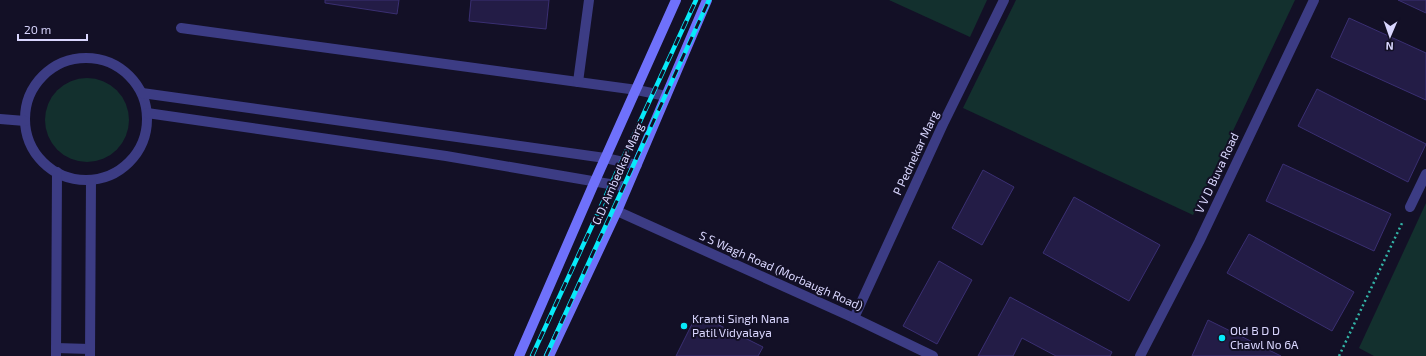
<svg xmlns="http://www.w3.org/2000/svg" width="1426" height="356" font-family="'Exo 2',sans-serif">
	<rect width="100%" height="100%" fill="#131026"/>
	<!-- green -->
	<g fill="#13302e">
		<polygon points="889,0 987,0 970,37"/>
		<polygon points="1016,0 1295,0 1193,215 963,108"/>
		<circle cx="87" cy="120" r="42"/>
		<polygon points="1426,203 1426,356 1374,356 1359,348"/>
	</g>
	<!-- building -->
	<g fill="#231c46" stroke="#3a2f72">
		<polygon points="325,0 399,0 397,14 325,3"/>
		<polygon points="471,0 549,0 546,29 469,21"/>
		<polygon points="1398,0 1426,0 1426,13"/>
		<polygon points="1349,18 1426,53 1426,100 1331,57"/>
		<polygon points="1317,89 1426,144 1408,182 1298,126"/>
		<polygon points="1283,164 1391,214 1374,251 1266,201"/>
		<polygon points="983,170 1014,187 982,245 952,228"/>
		<polygon points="1074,197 1160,245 1129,301 1043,253"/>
		<polygon points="1249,234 1354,292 1332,331 1227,273"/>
		<polygon points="939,261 972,280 937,344 903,326"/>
		<polygon points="1010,297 1112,352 1110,356 1056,356 1022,338 1013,356 978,356"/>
		<polygon points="697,314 763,347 758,356 676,356"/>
		<polygon points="1208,320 1281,356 1192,356"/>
	</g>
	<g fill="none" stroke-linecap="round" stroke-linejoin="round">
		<!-- path -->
		<polyline stroke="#33b5a8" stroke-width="2.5" stroke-dasharray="2 3" stroke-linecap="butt" points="1339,356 1403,221"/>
		<!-- street -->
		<g stroke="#3c3c84" stroke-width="10">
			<polyline points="181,28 637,90 666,96"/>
			<circle cx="86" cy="119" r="61"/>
			<polyline points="578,82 589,0"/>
			<polyline points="142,93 450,136 605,158 637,165"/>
			<polyline points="147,113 446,156 627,187"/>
			<polyline points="0,119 25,121"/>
			<polyline points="1410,207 1426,174"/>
			<polyline points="617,211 854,318 933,356"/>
			<polyline points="854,318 944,122 1004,0"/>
			<polyline points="56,348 90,349"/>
			<polyline points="56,356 57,172"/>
			<polyline points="90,356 91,180"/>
			<polyline points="1140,356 1199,242 1314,0"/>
		</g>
		<!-- secondary -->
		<g stroke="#6f71fb" stroke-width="10">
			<polyline points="519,356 595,181 676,0"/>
			<polyline points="549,356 617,211 707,0"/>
		</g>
		<!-- rail casing -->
		<g stroke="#07eaf9" stroke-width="4.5">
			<g id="rail">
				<polyline points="532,356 696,0"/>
				<polyline points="546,356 709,0"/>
			</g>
		</g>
		<!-- rail -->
		<use href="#rail" stroke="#131026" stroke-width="3" stroke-dasharray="9" stroke-linecap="butt"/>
	</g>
	<!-- markers -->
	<g fill="#07eaf9" stroke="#131026" stroke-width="1.5">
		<circle cx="684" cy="326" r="4"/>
		<circle cx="1222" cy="338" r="4"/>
	</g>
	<g text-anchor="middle" stroke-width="4" stroke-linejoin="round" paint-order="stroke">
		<!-- street labels -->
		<g font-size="12" fill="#d9d6fe" stroke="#131026">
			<text transform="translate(916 153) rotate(-65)" y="4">P Pednekar Marg</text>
			<text transform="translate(1217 173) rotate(-65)" y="4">V V D Buva Road</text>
			<text transform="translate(618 174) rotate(-66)" y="4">G.D. Ambedkar Marg</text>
			<text transform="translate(781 271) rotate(24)" y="4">S S Wagh Road (Morbaugh Road)</text>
		</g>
		<!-- poi labels -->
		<g font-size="12" fill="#d9d6fe" stroke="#131026" text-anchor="start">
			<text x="692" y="323">Kranti Singh Nana<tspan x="692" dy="14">Patil Vidyalaya</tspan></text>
			<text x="1230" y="335">Old B D D<tspan x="1230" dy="14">Chawl No 6A</tspan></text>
		</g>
	</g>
	<!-- north arrow -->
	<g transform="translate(1390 36) rotate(182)" stroke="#131026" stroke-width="3" paint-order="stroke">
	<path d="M0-3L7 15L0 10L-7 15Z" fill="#d9d6fe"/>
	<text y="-6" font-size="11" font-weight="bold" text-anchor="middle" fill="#d9d6fe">N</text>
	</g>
	<!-- scale -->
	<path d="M18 34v6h69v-6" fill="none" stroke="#d9d6fe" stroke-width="2"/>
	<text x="24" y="34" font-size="12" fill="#d9d6fe" stroke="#131026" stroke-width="3" paint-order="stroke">20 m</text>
</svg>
